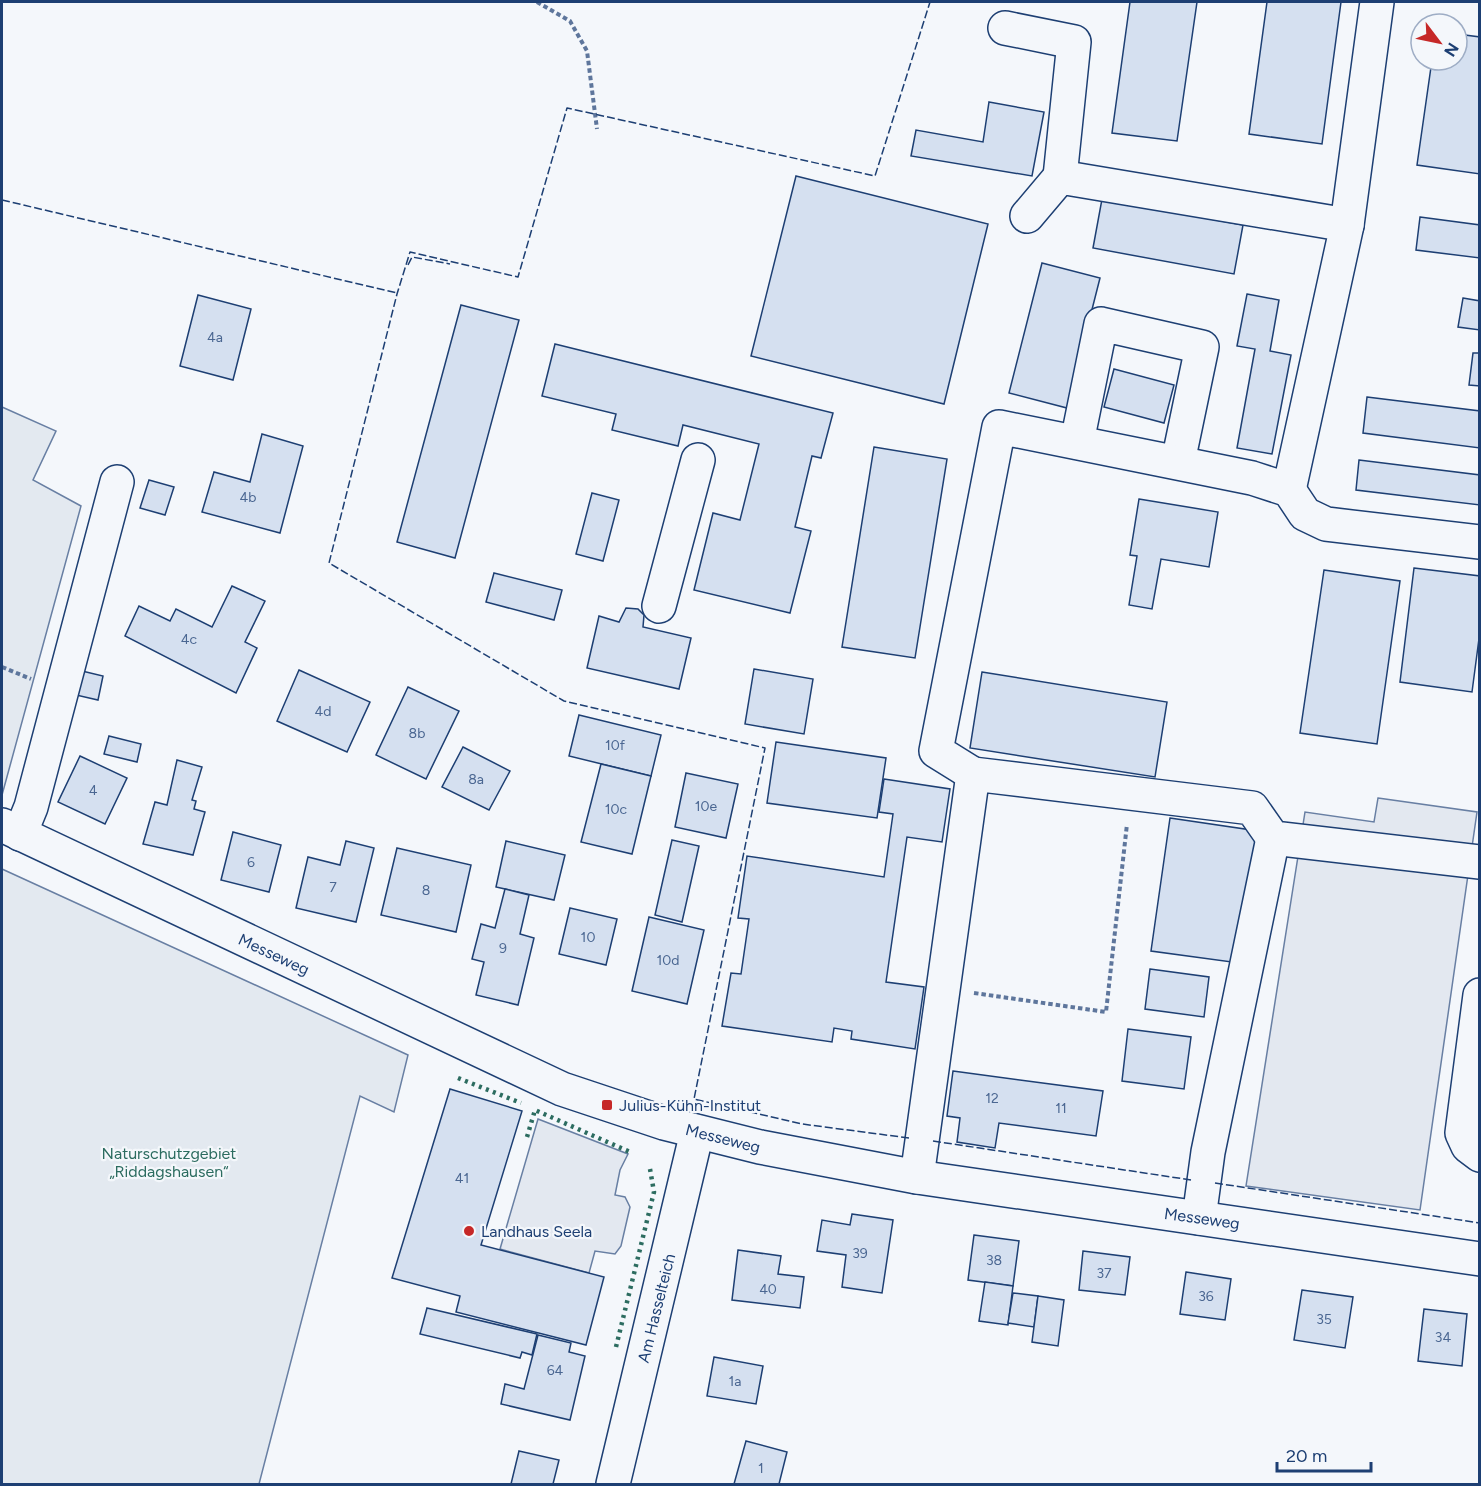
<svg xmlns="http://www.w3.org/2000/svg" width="1481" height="1486" font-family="Figtree,sans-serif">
	<rect width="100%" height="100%" fill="#f4f7fb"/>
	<!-- green -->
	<g fill="#e3e9f0" stroke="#687fa3" stroke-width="1.5">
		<polygon points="2,407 56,431 33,480 81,506 2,795"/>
		<polygon points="2,869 408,1055 394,1112 360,1096 259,1484 2,1484"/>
	</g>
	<!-- parking -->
	<g fill="#e3e8f0" stroke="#687fa3" stroke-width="1.5">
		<polygon points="1378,798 1477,812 1420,1210 1246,1186 1305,812 1374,822"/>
		<polygon points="538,1119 628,1154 620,1170 615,1195 625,1197 630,1207 621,1246 615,1254 595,1251 589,1273 500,1249"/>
	</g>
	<!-- building -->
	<g fill="#d5e0f0" stroke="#1d3f73" stroke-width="1.5">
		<polygon points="1130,2 1197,2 1177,141 1112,133"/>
		<polygon points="1267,2 1341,2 1322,144 1249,134"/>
		<polygon points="1457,34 1480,37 1480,174 1417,165 1432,60 1457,60"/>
		<polygon points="989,102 1044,112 1032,176 911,156 916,130 983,142"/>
		<polygon points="796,176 988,224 944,404 751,356"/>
		<polygon points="1102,199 1243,225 1234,274 1093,248"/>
		<polygon points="1420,217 1480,225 1480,258 1416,250"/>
		<polygon points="1042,263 1100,278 1067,408 1009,393"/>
		<polygon points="1247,294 1279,300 1270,351 1291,355 1272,454 1237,448 1255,349 1237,346"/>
		<polygon points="198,295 251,309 233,380 180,366"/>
		<polygon points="1463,298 1480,301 1480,330 1458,327"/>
		<polygon points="461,305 519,320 455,558 397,542"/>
		<polygon points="555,344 833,413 821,458 812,456 795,527 811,531 790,613 694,590 713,513 740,520 759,444 683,425 678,446 612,430 616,414 542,396"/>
		<polygon points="1473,353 1480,353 1480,386 1469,385"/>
		<polygon points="1114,369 1174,385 1164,423 1104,407"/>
		<polygon points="1367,397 1480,411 1480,448 1363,433"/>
		<polygon points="262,434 303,446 280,533 202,512 214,472 250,482"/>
		<polygon points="874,447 947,459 915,658 842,647"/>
		<polygon points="1359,460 1480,475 1480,505 1356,490"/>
		<polygon points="149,480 174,487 165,515 140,508"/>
		<polygon points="592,493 619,500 603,561 576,554"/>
		<polygon points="1139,499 1218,512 1209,567 1161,559 1152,609 1129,605 1137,556 1130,555"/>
		<polygon points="1414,568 1480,576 1480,631 1472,692 1400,682"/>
		<polygon points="1324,570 1400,581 1377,744 1300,733"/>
		<polygon points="494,573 562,590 554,620 486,602"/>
		<polygon points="232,586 265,601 245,642 257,648 236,693 125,636 139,606 170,621 176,609 212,627"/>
		<polygon points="626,608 638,609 644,615 643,627 691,638 679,689 587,668 599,616 619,622"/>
		<polygon points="754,669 813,679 804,734 745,724"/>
		<polygon points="299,670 370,702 347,752 277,721"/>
		<polygon points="82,671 103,676 98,700 76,695"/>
		<polygon points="982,672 1167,702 1155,777 970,748"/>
		<polygon points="408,687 459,711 426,779 376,755"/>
		<polygon points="579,715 661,735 651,776 569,756"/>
		<polygon points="109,736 141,744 137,762 104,754"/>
		<polygon points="776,742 886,758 877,818 767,803"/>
		<polygon points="463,747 510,771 489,810 442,787"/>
		<polygon points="80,756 127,778 105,824 58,802"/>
		<polygon points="177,760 202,767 192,800 196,801 194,809 205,812 193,855 143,844 155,802 167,805"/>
		<polygon points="601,764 651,776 632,854 581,842"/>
		<polygon points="686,773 738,784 726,838 675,827"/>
		<polygon points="884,779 950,789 942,842 907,837 886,982 924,987 915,1049 851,1039 852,1031 834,1028 832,1042 722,1026 731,973 741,974 749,919 738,918 747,856 884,877 893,814 879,812"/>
		<polygon points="1170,818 1258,831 1239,963 1151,951"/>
		<polygon points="233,832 281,845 269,892 221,880"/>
		<polygon points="672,840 699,846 682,922 655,915"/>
		<polygon points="346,841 374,848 356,922 296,908 308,857 340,865"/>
		<polygon points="506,841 565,855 554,900 496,887"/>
		<polygon points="397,848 471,865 456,932 381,915"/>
		<polygon points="505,889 529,895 520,934 534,938 518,1005 476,995 484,962 472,959 481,924 495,928"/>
		<polygon points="570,908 617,919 606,965 559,954"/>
		<polygon points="649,917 704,930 687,1004 632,991"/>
		<polygon points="1150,969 1209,977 1204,1017 1145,1009"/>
		<polygon points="1128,1029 1191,1037 1184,1089 1122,1081"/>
		<polygon points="953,1071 1103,1091 1096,1136 999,1123 995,1148 957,1142 960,1118 947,1116"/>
		<polygon points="450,1089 522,1111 481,1245 604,1277 586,1345 456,1312 460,1296 392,1278"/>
		<polygon points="852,1214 893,1220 882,1293 842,1287 846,1255 817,1251 822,1220 850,1225"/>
		<polygon points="974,1235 1019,1241 1013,1286 968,1280"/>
		<polygon points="738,1250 781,1256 778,1274 804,1277 800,1308 732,1300"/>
		<polygon points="1083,1251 1130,1257 1125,1295 1079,1290"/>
		<polygon points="1186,1272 1231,1279 1225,1320 1180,1314"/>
		<polygon points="985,1282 1013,1286 1008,1325 979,1321"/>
		<polygon points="1302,1290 1353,1297 1345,1348 1294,1340"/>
		<polygon points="1013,1293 1038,1296 1034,1327 1008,1323"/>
		<polygon points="1038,1296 1064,1300 1058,1346 1032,1342"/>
		<polygon points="427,1308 537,1334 532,1355 522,1352 520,1358 420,1334"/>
		<polygon points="1424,1309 1467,1314 1462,1366 1418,1361"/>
		<polygon points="538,1335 571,1343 569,1352 585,1356 570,1420 501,1404 505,1384 524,1389"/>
		<polygon points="714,1357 763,1366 756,1404 707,1396"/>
		<polygon points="746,1441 787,1452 779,1484 734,1484"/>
		<polygon points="519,1451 559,1460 553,1484 511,1484"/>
	</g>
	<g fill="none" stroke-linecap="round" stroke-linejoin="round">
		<!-- minor casing -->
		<g stroke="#1d3f73" stroke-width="36">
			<g id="minor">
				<polyline points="1005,28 1074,42 1060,177"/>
				<polyline points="1027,216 1060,177 1347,225 1289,490"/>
				<polyline points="1347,225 1377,2"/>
				<polyline points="1077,442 1101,324 1202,347 1178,462"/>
				<polyline points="659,606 698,460"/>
				<polyline points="973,774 936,751 999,427 1252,478 1289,490 1305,514 1326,524 1480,542"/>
				<polyline points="20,834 31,807 117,482"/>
				<polyline points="1480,995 1462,1133 1468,1146 1480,1155"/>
				<polyline points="917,1177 973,774 1252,808 1273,838 1480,862"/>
				<polyline points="1199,1218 1208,1152 1273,838"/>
				<polyline points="613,1484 697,1132"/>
			</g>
		</g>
		<!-- major casing -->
		<g stroke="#1d3f73" stroke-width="36">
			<polyline id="major" points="2,825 562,1089 664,1123 760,1147 917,1177 1480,1259"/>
		</g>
		<!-- path -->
		<g stroke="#5e769c" stroke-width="4" stroke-dasharray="4.5 3" stroke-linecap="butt">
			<polyline points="537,2 570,21 587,51 597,129"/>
			<polyline points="2,667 31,679"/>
			<polyline points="974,993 1106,1012 1127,824"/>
		</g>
		<!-- minor -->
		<use href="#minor" stroke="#f4f7fb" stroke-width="33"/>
		<!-- major -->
		<use href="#major" stroke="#f4f7fb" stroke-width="33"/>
		<!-- hedge -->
		<g stroke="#2c6c60" stroke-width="4.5" stroke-dasharray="3 4.5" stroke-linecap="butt">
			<polyline points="458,1078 521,1103"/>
			<polyline points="527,1137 535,1110 630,1152"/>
			<polyline points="616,1347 654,1192 650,1169"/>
		</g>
		<!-- fence -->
		<g stroke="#1d3f73" stroke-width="1.5" stroke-dasharray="8 3" stroke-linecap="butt">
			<polyline points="2,200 397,293"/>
			<polyline points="408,265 412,257 450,264"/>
			<polyline points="909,1138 802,1124 694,1099 765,748 564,701 329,563 397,294 410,252 518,277 567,108 875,176 930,2"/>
			<polyline points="933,1141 1191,1180"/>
			<polyline points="1215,1183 1480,1223"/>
		</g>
	</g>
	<!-- markers -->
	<g fill="#c62828" stroke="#f4f7fb" stroke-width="2">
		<rect x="601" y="1099" width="12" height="12" rx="3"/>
		<circle cx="469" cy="1231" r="6"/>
	</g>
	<g text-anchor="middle" stroke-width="4.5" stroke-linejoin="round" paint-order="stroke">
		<!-- number labels -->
		<g font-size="14" fill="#4b6792">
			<text x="215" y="342">4a</text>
			<text x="248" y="502">4b</text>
			<text x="189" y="644">4c</text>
			<text x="323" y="716">4d</text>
			<text x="417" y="738">8b</text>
			<text x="615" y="750">10f</text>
			<text x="476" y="784">8a</text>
			<text x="93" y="795">4</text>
			<text x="706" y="811">10e</text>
			<text x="616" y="814">10c</text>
			<text x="251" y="867">6</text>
			<text x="333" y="892">7</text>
			<text x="426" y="895">8</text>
			<text x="588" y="942">10</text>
			<text x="503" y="953">9</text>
			<text x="668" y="965">10d</text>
			<text x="992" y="1103">12</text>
			<text x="1061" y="1113">11</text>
			<text x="462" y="1183">41</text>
			<text x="860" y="1258">39</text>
			<text x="994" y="1265">38</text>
			<text x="1104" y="1278">37</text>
			<text x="768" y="1294">40</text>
			<text x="1206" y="1301">36</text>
			<text x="1324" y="1324">35</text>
			<text x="1443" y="1342">34</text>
			<text x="555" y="1375">64</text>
			<text x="735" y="1386">1a</text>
			<text x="761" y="1473">1</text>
		</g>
		<!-- street labels -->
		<g font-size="16" fill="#1d3f73" stroke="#f4f7fb">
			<text transform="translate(274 954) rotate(25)" y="6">Messeweg</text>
			<text transform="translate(723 1138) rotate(14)" y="6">Messeweg</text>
			<text transform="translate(1202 1218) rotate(8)" y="6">Messeweg</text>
			<text transform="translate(656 1308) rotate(-76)" y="6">Am Hasselteich</text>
		</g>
		<!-- poi labels -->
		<g font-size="16" fill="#1d3f73" stroke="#f4f7fb" text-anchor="start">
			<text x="619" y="1111">Julius-Kühn-Institut</text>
			<text x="481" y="1237">Landhaus Seela</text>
		</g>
		<!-- park labels -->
		<g font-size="16" fill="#2c6c60" stroke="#f4f7fb">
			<text x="169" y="1159">Naturschutzgebiet<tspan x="169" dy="18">„Riddagshausen“</tspan></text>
		</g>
	</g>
	<!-- border -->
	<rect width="1481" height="1486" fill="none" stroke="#1d3f73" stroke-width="6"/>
	<!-- north arrow -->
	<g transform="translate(1439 42) rotate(122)"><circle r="28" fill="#f4f7fb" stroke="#9eadc5" stroke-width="1.5"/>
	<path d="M0-4.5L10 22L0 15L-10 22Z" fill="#c62828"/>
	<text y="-9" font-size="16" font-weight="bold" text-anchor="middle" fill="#1d3f73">N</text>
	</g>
	<!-- scale -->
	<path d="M1277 1462v9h94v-9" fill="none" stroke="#1d3f73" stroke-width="3"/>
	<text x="1286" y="1462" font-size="18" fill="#1d3f73" stroke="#f4f7fb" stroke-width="4.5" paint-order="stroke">20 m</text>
</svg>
